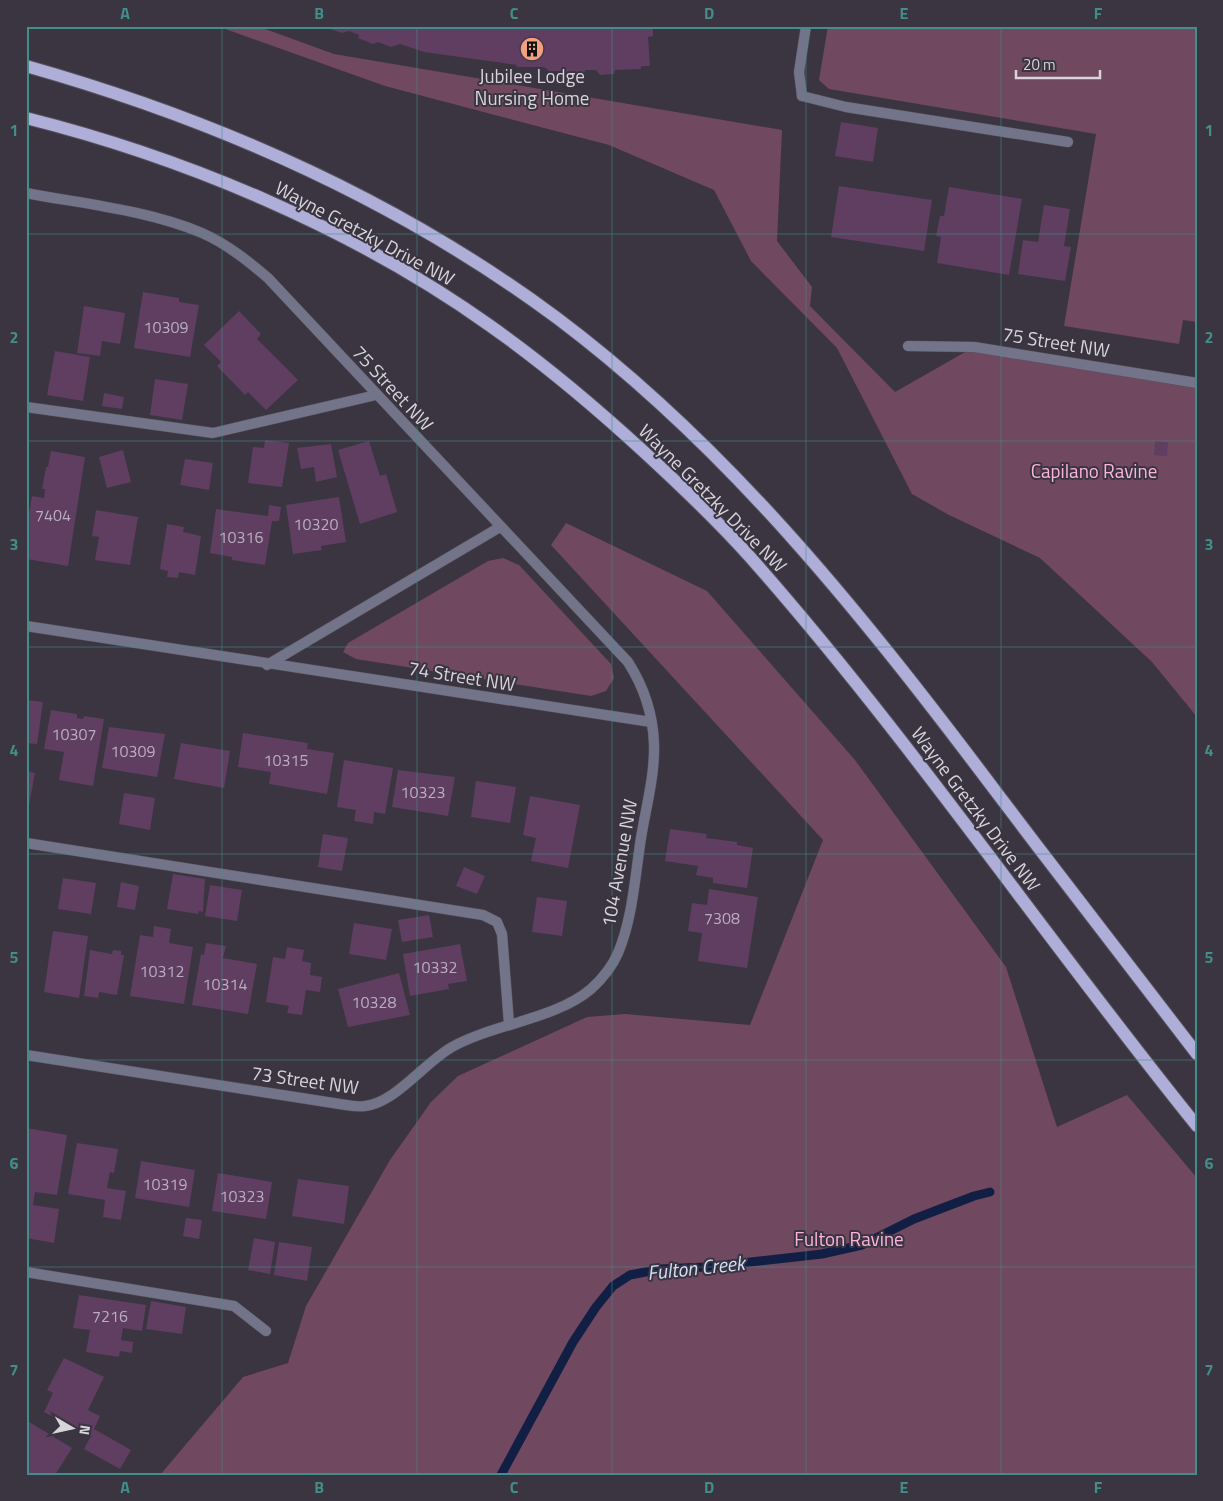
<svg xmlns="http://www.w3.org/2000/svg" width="1223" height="1501" font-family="'Titillium Web',sans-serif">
	<rect width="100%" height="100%" fill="#3a3541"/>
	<!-- green -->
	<g fill="#704860">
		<polygon points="217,26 257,26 334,54 782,130 777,241 812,287 810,306 895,392 974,347 1197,383 1197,717 1152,662 1040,558 949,515 912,494 837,348 751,261 714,190 609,145 385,86"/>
		<polygon points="828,26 1197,26 1197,322 1183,320 1179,344 1064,326 1096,134 829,89 819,80"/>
		<polygon points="566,523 707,591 855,760 1006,967 1057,1127 1127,1095 1197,1178 1197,1475 160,1475 243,1377 288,1363 306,1306 390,1160 431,1102 458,1076 587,1017 625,1014 750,1025 823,840 551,545"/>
		<polygon points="503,558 519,565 611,664 614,678 606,691 591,696 356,659 343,652 348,643 488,561"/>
	</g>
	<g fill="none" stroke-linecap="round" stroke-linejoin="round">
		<!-- stream -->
		<polyline stroke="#111f44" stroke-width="9" points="501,1475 573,1342 596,1307 613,1286 630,1275 661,1269 706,1267 822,1254 862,1245 914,1219 974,1196 990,1192"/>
	</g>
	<!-- building -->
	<g fill="#5f3e62">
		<polygon points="329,26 653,26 653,36 648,37 650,66 641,66 641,69 615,70 614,74 600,75 596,70 586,70 581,75 566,75 563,71 549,71 544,67 516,67 517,65 424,52 400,44 391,47 378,42 373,44 358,38 359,35 349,31 342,33 330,29"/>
		<polygon points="841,122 878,128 873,162 835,156"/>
		<polygon points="839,186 932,200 924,251 831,237"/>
		<polygon points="949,187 1022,199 1009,275 937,263 941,237 936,236 940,216 944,216"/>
		<polygon points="1044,205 1070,209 1064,246 1071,247 1065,281 1018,274 1023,240 1038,242"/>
		<polygon points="143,292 179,298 179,302 199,305 190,357 134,348"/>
		<polygon points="84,306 125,313 120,344 102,341 100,356 77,353"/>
		<polygon points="239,311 261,334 257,339 298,380 266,410 248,392 245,395 217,366 221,362 204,345"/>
		<polygon points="55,351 90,357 83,401 47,395"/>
		<polygon points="155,379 188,384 182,420 150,415"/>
		<polygon points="104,393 124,397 122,409 102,406"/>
		<polygon points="265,440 289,443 282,487 248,483 253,447 264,448"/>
		<polygon points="369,441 380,476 386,474 397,512 360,524 338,450"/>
		<polygon points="1155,441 1168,442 1167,456 1154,455"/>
		<polygon points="331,444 337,477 316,482 314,467 301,469 297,448"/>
		<polygon points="123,450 131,482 107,488 99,457"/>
		<polygon points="51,451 85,457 68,566 26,559 26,531 32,496 44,498 45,489 42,489 46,467 48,467"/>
		<polygon points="185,459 213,463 209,490 180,485"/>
		<polygon points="339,497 346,542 321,546 322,550 293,554 286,505"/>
		<polygon points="269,505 281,507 279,521 272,521 265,565 232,560 232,557 210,553 216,509 268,516"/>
		<polygon points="96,510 138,517 130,565 95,560 99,537 92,536"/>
		<polygon points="167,524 184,527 183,532 201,536 195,575 179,572 178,578 167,577 168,571 160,569"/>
		<polygon points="26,700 43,702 37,744 26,743"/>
		<polygon points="51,710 77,714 77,718 83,719 84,716 104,719 93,786 59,780 64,752 44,749"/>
		<polygon points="109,727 165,734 157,777 102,768"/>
		<polygon points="243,733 308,743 307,749 334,753 327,794 269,784 271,772 238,767"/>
		<polygon points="181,743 230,751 224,788 174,779"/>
		<polygon points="344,760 393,768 385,814 374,812 373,824 354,821 356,810 337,807"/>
		<polygon points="398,770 455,777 448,816 392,807"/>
		<polygon points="26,771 35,773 29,805 26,804"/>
		<polygon points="476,781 516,787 510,823 471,817"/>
		<polygon points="124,793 155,798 150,830 119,824"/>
		<polygon points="530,796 580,805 568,868 531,861 536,838 523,835"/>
		<polygon points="670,829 707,834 706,838 737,842 737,845 753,848 747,888 713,883 713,878 696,875 698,866 665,861"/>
		<polygon points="323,834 348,838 342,871 318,867"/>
		<polygon points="464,867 485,876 477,894 456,886"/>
		<polygon points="173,874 205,879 203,912 199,911 198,914 167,909"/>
		<polygon points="63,878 96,883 91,914 58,909"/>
		<polygon points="121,882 139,886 135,910 117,907"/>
		<polygon points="210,885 242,890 237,921 205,916"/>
		<polygon points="709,889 758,897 747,968 698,961 702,933 688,931 692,903 707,905"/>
		<polygon points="537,897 567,901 562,936 532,932"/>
		<polygon points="429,915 433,937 402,942 398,920"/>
		<polygon points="354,923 392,929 386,960 349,954"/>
		<polygon points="154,926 171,929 169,943 193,947 184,1004 130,996 140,935 153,937"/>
		<polygon points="53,931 88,936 79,998 44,992"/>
		<polygon points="206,943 226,946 223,958 257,964 248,1014 192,1005 201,954 204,955"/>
		<polygon points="460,944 467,981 448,984 449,989 410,996 403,954"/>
		<polygon points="287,947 304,950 302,961 311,963 310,975 322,977 320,992 306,990 302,1015 287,1013 289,1006 266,1002 273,957 285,959"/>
		<polygon points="90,950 112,954 113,950 121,951 121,955 124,955 117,995 99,992 98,998 84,996"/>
		<polygon points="399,973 410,1015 348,1027 338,989"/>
		<polygon points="26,1128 67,1135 57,1195 35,1192 33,1205 59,1209 54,1243 26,1238"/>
		<polygon points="77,1143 118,1149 114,1173 110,1172 107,1188 126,1191 121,1220 103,1217 105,1200 68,1194"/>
		<polygon points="141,1161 195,1170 189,1207 135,1198"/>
		<polygon points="218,1173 272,1182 266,1219 212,1211"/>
		<polygon points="298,1179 349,1186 344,1224 292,1216"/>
		<polygon points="186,1218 202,1220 199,1239 183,1236"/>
		<polygon points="254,1238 275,1242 270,1274 248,1270"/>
		<polygon points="279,1242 312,1247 307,1281 274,1275"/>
		<polygon points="79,1295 146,1305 142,1331 123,1328 121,1340 133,1342 132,1353 120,1351 119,1357 86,1352 90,1330 73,1328"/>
		<polygon points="151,1301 186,1307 182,1334 146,1329"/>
		<polygon points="64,1358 104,1377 88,1410 100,1416 94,1429 131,1450 120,1469 84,1449 91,1436 44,1412 53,1393 47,1390"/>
		<polygon points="26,1420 72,1448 55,1475 26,1475"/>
	</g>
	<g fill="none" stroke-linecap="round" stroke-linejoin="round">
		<!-- lane casing -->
		<g stroke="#56525d" stroke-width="11">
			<g id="lane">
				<polyline points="802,96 846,107 1068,142"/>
				<polyline points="26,407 213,433 376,395"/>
				<polyline points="26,843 483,915 497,922 502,934 509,1024"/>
				<polyline points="26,1272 234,1306 266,1331"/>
			</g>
		</g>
		<!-- street casing -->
		<g stroke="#56525d" stroke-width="11">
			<g id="street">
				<polyline points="802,96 799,72 806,26"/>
				<path d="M26,193C84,204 147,210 202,233C227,244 248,261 268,278L628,662C644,687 653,714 654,744C655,775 646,807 641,838C635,876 633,917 618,953C612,967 602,979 591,989C556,1019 493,1024 452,1047C424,1063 395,1103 365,1106C359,1107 352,1106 346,1105L26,1055"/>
				<polyline points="908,346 974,347 1197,383"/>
				<polyline points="26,626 651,722"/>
				<polyline points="267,665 500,527"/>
			</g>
		</g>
		<!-- primary casing -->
		<g stroke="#56525d" stroke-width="14">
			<g id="primary">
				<path d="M26,66C217,120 398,200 557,318C733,450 869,623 1000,797C1065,883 1131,968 1197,1054"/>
				<path d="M26,118C186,158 354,229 489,325C543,363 594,406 642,450C679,484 716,519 750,557C910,738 1045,938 1197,1126"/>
			</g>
		</g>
		<!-- lane -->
		<use href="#lane" stroke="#737489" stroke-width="10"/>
		<!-- street -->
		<use href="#street" stroke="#737489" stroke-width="10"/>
		<!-- primary -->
		<use href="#primary" stroke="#aeaed9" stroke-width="12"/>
	</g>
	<!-- grid -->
	<path fill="none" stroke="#418e8a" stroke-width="1" stroke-opacity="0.55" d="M222,26V1475M417,26V1475M612,26V1475M806,26V1475M1001,26V1475M26,234H1197M26,441H1197M26,647H1197M26,854H1197M26,1060H1197M26,1267H1197"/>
	<!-- icons -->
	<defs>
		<g id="building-disc" transform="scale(1.25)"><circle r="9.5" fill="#f2a080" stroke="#3a3541"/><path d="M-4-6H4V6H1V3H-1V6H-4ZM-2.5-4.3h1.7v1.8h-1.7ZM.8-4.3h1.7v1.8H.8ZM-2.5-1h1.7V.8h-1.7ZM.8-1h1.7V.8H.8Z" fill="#111"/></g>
	</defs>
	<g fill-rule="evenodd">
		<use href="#building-disc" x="532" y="49"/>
	</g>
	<g text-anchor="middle" stroke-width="4" stroke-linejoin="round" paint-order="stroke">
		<!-- number labels -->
		<g font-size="16" fill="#b9aebe">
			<text x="166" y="333">10309</text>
			<text x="53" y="521">7404</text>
			<text x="316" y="530">10320</text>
			<text x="241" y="543">10316</text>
			<text x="74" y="740">10307</text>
			<text x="133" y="757">10309</text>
			<text x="286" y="766">10315</text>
			<text x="423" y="798">10323</text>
			<text x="722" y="924">7308</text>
			<text x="435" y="973">10332</text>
			<text x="162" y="977">10312</text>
			<text x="225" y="990">10314</text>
			<text x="374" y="1008">10328</text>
			<text x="165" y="1190">10319</text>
			<text x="242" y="1202">10323</text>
			<text x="110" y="1322">7216</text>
		</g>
		<!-- poi labels -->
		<g font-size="19" fill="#d7d4dc" stroke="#3a3541">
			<text x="532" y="83">Jubilee Lodge<tspan x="532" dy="22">Nursing Home</tspan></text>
		</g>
		<!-- street labels -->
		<g font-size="19" fill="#d7d4dc" stroke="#3a3541">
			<text transform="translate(365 233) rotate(28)" y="7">Wayne Gretzky Drive NW</text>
			<text transform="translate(1056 342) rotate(9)" y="7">75 Street NW</text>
			<text transform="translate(393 388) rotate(47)" y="7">75 Street NW</text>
			<text transform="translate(713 498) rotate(45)" y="7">Wayne Gretzky Drive NW</text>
			<text transform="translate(462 676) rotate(9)" y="7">74 Street NW</text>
			<text transform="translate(976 809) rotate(53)" y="7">Wayne Gretzky Drive NW</text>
			<text transform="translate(619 863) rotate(-80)" y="7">104 Avenue NW</text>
			<text transform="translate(305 1080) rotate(8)" y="7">73 Street NW</text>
		</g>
		<!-- park labels -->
		<g font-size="19" fill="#feb3df" stroke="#3a3541">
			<text x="1094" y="478">Capilano Ravine</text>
			<text x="849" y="1246">Fulton Ravine</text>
		</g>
		<!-- water labels -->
		<g font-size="20" font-style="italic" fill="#d2dffb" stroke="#3a3541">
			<text transform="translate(696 1268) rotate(-6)" y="7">Fulton Creek</text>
		</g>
	</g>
	<!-- border -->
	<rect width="1223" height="1501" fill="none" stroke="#3a3541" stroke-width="55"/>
	<!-- north arrow -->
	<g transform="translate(72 1428) rotate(99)" stroke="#3a3541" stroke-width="4" paint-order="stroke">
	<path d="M0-4L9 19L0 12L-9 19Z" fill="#d7d4dc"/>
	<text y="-8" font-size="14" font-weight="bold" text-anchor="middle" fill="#d7d4dc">N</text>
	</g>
	<!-- scale -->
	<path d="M1016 70v8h84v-8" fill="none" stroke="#d7d4dc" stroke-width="2.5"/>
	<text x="1023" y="70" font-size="15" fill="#d7d4dc" stroke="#3a3541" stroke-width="4" paint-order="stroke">20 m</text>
	<rect x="28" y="28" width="1168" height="1446" fill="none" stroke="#418e8a" stroke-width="2"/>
	<g font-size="16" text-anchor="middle" font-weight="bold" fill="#418e8a">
		<text x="125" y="19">A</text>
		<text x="319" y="19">B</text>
		<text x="514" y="19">C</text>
		<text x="709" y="19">D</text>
		<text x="904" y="19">E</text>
		<text x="1098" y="19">F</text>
		<text x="14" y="136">1</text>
		<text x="1209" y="136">1</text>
		<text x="14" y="343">2</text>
		<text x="1209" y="343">2</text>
		<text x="14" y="550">3</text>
		<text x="1209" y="550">3</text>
		<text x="14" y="756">4</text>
		<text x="1209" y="756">4</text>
		<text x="14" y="963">5</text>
		<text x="1209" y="963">5</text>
		<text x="14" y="1169">6</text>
		<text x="1209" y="1169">6</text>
		<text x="14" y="1376">7</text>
		<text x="1209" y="1376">7</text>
		<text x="125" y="1493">A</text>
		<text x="319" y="1493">B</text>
		<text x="514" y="1493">C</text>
		<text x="709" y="1493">D</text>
		<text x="904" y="1493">E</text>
		<text x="1098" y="1493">F</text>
	</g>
</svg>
